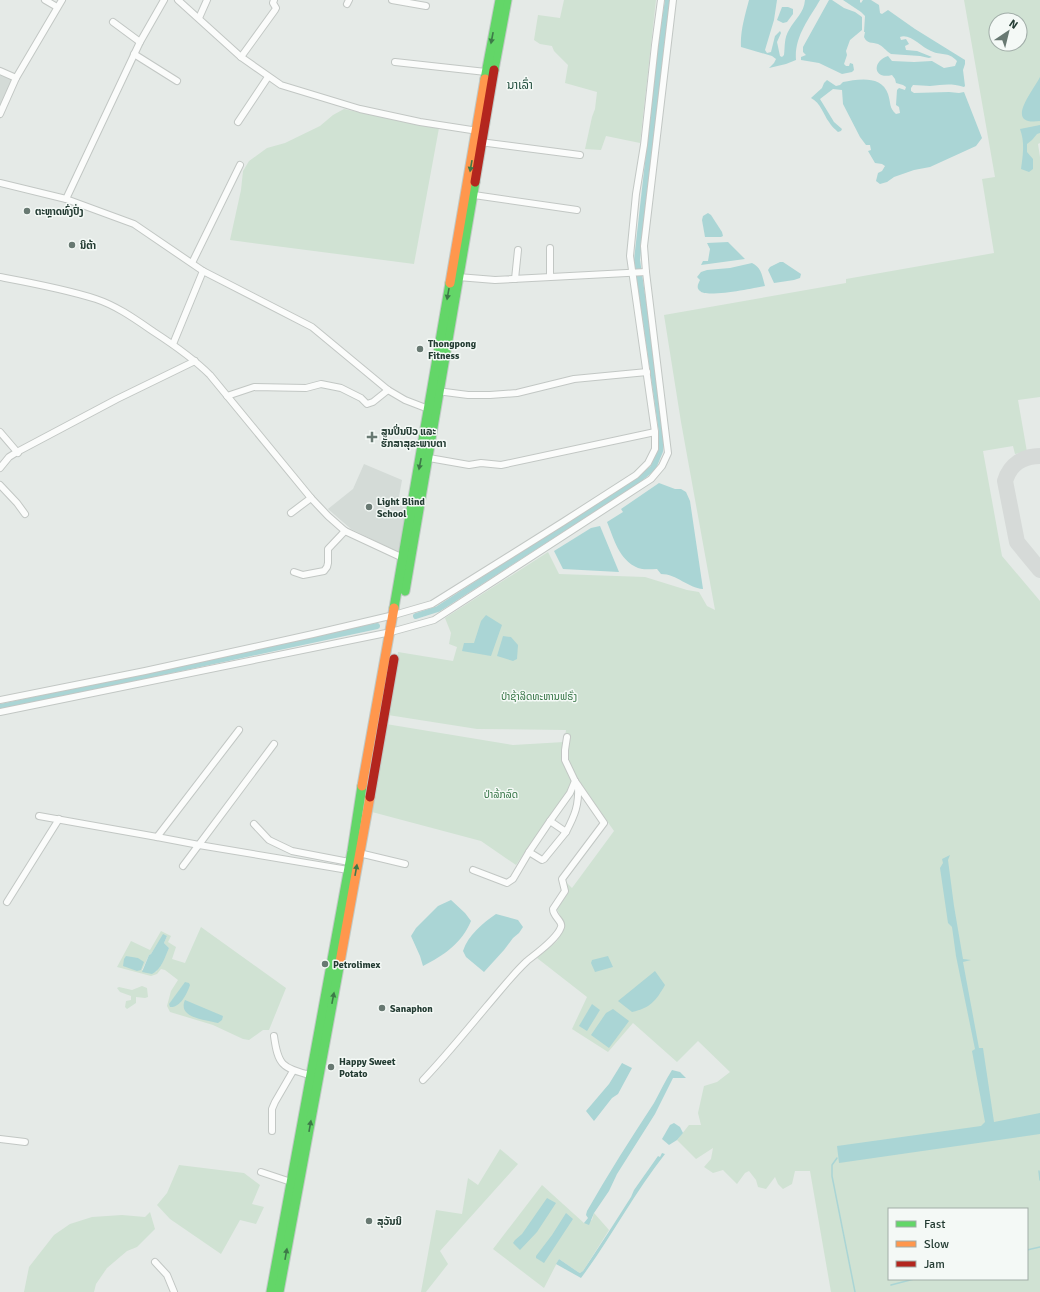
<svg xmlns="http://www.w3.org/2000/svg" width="1040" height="1292" font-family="Signika,'Noto Sans Lao',sans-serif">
	<rect width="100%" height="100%" fill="#e5eae7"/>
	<!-- built -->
	<g fill="#d4dbd7">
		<polygon points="0,74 13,79 0,110"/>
		<polygon points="364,464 402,480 398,502 409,505 398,552 351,529 328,509 353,489"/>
	</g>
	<!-- green -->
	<g fill="#d0e2d3" fill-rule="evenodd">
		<polygon points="564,0 656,0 640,143 606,136 601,150 585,149 592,117 595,109 597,92 565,83 568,65 554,51 552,46 540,44 534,40 538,15 560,18"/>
		<path d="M964,0H1040V143L1038,144L1040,157V397L1018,400L1027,452L1015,454L1013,446L983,451L1002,556L1040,601V1292H831L810,1171H795L792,1184L783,1189L778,1184L775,1177L766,1189L758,1187L756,1180L749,1171L745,1173L737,1184L723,1170L713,1173L704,1167L711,1159L713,1148L696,1159L677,1140L689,1125H701L698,1113L704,1086L717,1082L730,1072L698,1041L677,1062L633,1023L608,1052L572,1029L587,997L537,958L557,941L565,926L557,909L567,892L565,881L572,888L614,831L579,781L574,782L516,865L481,841L372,812L386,724L513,745L564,742L566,730L477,729L388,715L398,652L453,661L457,647L449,644L451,633L445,618L548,552L559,574L645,577L687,590L699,592L707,606L715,610L681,422L664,315L846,283V279L994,253L982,179L995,177ZM996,20H1020V44H996ZM889,1209H1027V1279H889Z"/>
		<polygon points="344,109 399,121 439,128 414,264 230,240 241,190 243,171 249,161 267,148 285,143 320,126 333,115"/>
		<path d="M201,927L286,988L269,1030H263L249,1040L243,1039L213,1025L170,1012L167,1006L171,991L178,980L165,970L161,969L157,974L151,976L117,967L131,941L150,950L161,931L171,936L168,942L176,947L172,959L185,963ZM163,935L167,936L164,943L169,948L156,972L142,970L149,955L151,954Z"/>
		<polygon points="142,986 147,988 148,997 145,998 136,997 136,1003 127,1009 125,1007 126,1001 131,1000 131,996 120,992 117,988 119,987 132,990"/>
		<polygon points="500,1149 518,1164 440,1251 448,1264 426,1292 421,1292 436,1210 462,1214 468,1178 478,1185"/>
		<polygon points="179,1165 244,1173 260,1185 252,1204 264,1207 256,1224 240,1220 221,1254 170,1219 157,1205 167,1193"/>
		<polygon points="542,1185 584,1223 592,1220 594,1213 609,1230 583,1271 580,1273 578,1272 559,1259 544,1288 493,1249"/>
		<polygon points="150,1212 155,1229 137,1247 127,1251 107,1268 96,1284 94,1292 24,1292 29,1267 54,1235 70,1224 92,1217 122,1215 145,1217"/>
	</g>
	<!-- water -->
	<g fill="#aad5d5">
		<path d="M749,0H777L774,20L765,50L767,53L771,52L775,36L780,31L781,33L777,42L780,56L782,57L784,55C785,46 784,38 789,30C795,19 804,13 805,0H820C809,19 794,37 796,60L786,64L769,68L774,63L776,59L772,56L741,47C740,32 745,15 749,0Z"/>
		<polygon points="829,0 832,0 844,8 855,12 862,17 862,30 850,40 846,51 847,55 844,64 846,66 849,66 850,63 853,64 854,70 852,72 842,74 819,63 801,60 801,57 806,55 803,52 803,47"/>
		<path d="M843,0H860V2L861,3L863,0H871L879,5L880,13L882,14L888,10L915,29L965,60V64L963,70L965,86L964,87C950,83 943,85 930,86C925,86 919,85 913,85L911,88V91L914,93L949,92L959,93L964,92L982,138L976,146L930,167L914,170L894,177L887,182L880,184L876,181L878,173L882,171L885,166L882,164L875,163L868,151L871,150L870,145H866L860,137L843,104L842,90L833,89L820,99L834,122L842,129L841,131L838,132C835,129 831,126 829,122C823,114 821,103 811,98L822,88L824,83L827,80L836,86L840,85L843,82C858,79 882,75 888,94C891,103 889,108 896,114L900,113L899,107L896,105L897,90L899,88L905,90L906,87L903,85L896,83L895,79L892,75C874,80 871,62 888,56L892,61L914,62L932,61L944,68L955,66L957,61C948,51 941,56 931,51C921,47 910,33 900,37L901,40L906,39L909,44L905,46L906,50L917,51L932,57L929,58L920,56L891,54C886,51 883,46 878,44C872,42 867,44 864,37L865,32H864L865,16L861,12Z"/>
		<polygon points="782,7 788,7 793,9 793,14 787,22 783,23 777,20"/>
		<path d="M1040,77V121C1003,126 1033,91 1040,77Z"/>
		<path d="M1040,125V133L1037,134L1032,140L1027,144V152L1033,159V169L1029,172L1021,169C1023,155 1025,142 1020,129Z"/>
		<polygon points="708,213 711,215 722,232 723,236 721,237 705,237 702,220 703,216"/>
		<polygon points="728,242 745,259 701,265 703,261 708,261 710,249 707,243"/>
		<polygon points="780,262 783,262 801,274 800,278 794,280 774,283 768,270 770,267"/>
		<path d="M752,263C762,268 762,276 765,286C754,288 706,298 700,291C696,288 698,284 700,280L697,277L701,272L707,270L730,268Z"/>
		<path d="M659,483L675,489H681L686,492L690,501L703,589C688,588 677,574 661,574L657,569C651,569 643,570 638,568C619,560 614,539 607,522L623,512L621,509Z"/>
		<polygon points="600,526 619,572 563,569 554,551 591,528"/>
		<polygon points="486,615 502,625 491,656 462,651 464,643 474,643 481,621"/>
		<polygon points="503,636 511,637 518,645 517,659 513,661 497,656"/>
		<polygon points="950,855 948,860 954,906 963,959 971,960 963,962 979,1048 983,1048 994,1122 1040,1113 1040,1134 839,1163 837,1146 981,1126 985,1122 972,1051 975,1049 956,956 952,927 948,923 940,868 943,863 942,859"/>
		<path d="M451,900L465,913L471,921C462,943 443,956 423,966L420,956L411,936L416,928L438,906Z"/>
		<path d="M496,914L518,920L523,927L519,933L513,938L504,950L484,972L466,957L463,951C468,935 483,923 496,914Z"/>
		<path d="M163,934L167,936L164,943L169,948C165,957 161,970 152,974L142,972L149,955L151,954Z"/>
		<polygon points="126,956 138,958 144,962 141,970 137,971 123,966 124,959"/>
		<polygon points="608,956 613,967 595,972 591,963 592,960"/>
		<path d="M655,971L665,985C656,1001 650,1008 632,1012L618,1001Z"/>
		<path d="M185,982L189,983L190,985C187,994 180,1008 170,1007L169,1004Z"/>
		<path d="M185,1000L223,1016L222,1020L218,1023C206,1020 177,1018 185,1000Z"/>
		<polygon points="592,1004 600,1010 587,1031 579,1026"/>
		<polygon points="613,1009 629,1021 609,1048 591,1035 606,1013"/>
		<polygon points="622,1063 632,1068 618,1094 612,1098 594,1121 586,1111 609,1084"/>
		<path d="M672,1070L680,1072L686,1078H673L655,1114L617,1174L609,1191L594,1213L589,1225L584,1223L588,1218L586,1215L587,1211C608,1174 631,1138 654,1103C660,1092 665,1081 672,1070Z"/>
		<polygon points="674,1123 680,1127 683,1133 677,1140 669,1145 662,1139 670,1125"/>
		<path d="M662,1153L665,1154C634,1193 611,1238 581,1278L556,1264L559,1259L578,1272L580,1273L583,1271L608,1233L631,1197L634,1190L658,1156L660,1157Z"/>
		<polygon points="547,1198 556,1203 537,1232 520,1250 513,1243 515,1240 522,1234"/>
		<polygon points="566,1213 573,1219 544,1263 536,1258 536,1256 552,1235"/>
	</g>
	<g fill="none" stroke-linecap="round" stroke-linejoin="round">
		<!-- stream -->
		<g stroke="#aad5d5" stroke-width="1.5">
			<polyline points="837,1158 832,1165 832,1176 855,1292"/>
			<polyline points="1039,1171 1040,1180"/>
			<polyline points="1027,1250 1040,1247"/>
			<polyline points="891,1285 914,1279"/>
		</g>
		<!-- canal -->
		<g stroke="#aad5d5" stroke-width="6">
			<polyline points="416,616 438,609 637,481 653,468 660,451 662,433 637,260 662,38 668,0"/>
			<polyline points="0,707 377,626"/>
		</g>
		<!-- taxiway -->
		<path stroke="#d6dad8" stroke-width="16" d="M1040,456C1024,456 1010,464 1005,481L1017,542L1040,570"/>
		<!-- street casing -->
		<g stroke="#c2c7c4" stroke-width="8">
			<g id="street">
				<polyline points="45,0 57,7"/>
				<polyline points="178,0 241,57 281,85 360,109 420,122 478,131"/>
				<polyline points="392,0 426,6"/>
				<polyline points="347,4 349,0"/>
				<polyline points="199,18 207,0"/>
				<polyline points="113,22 140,42"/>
				<polyline points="134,54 177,81"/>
				<polyline points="241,57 275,10 276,8 273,3 274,0"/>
				<polyline points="395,62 486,72"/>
				<polyline points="0,71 16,78"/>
				<polyline points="0,114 16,78 62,0"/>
				<polyline points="238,122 268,77"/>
				<polyline points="480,142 580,155"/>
				<polyline points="0,183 66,199 134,224 203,271 312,327 388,390 405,400 431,410"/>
				<polyline points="474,195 577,210"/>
				<polyline points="66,199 140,42 164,0"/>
				<polyline points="192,263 240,165"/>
				<polyline points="550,276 550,248"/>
				<path d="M0,277C32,283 65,289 96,299C117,306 135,319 154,332C174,345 193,358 210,375L311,498L328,516L345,531L403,558"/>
				<polyline points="458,277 495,280 646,272"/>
				<polyline points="515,279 518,250"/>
				<polyline points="173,344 203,271"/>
				<polyline points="437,391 468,395 490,395 517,393 574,379 647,372"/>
				<polyline points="227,396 254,387 306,388 321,384 341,388 361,398 367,404 373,402 388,390"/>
				<polyline points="0,432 18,453"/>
				<polyline points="429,458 469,465 481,463 501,465 655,432"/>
				<polyline points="0,468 9,457 17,452 117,399 195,361"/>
				<polyline points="0,485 17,503 25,514"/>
				<polyline points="291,513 311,498"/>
				<polyline points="294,572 303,575 324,571 327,567 328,563 328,549 345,531"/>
				<polyline points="0,700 145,671 313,634 394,615 432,604 563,522 636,475 648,463 655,449 655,432 630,256 636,194 644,145 655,45 661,0"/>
				<polyline points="0,712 391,632 434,620 651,479 662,466 668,453 646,272 644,246 673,0"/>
				<path d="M575,781L570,793L550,821L566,832C575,815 579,805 578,786"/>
				<polyline points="39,816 157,837 199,845 348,870"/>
				<polyline points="550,821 529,852 542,860 544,859 566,832"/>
				<polyline points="254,824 269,840 292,851 349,862"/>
				<polyline points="157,837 239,730"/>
				<polyline points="359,853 405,864"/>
				<polyline points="183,866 274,744"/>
				<polyline points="473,870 507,883 513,879 529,852"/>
				<polyline points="7,902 59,819"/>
				<path d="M274,1036C278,1065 282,1068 310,1075"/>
				<path d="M423,1080C445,1057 466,1031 487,1006C500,991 512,975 527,961C537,953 557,939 561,927C563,921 553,917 553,909L565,891L562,879L604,823L575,781L565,760V750L567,737"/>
				<polyline points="272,1131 272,1109 275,1102 293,1071"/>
				<polyline points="0,1139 25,1142"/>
				<polyline points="261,1172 291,1182"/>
				<polyline points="155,1262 167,1275 174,1292"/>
			</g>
		</g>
		<!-- fast casing -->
		<g stroke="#c1c9c6" stroke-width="11">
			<g id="fast">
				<polyline points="494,70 507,0"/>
				<polyline points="485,79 500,0"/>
				<polyline points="405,591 475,182"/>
				<polyline points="394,608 450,283"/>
				<polyline points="271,1292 352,851 362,786"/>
				<polyline points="279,1292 340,962"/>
			</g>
		</g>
		<!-- slow casing -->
		<g stroke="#c1c9c6" stroke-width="11">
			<g id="slow">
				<polyline points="450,283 485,79"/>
				<polyline points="362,786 394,608"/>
				<polyline points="340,962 370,797"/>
			</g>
		</g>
		<!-- jam casing -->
		<g stroke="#c1c9c6" stroke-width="11">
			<g id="jam">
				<polyline points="475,182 494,70"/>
				<polyline points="370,797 394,659"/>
			</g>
		</g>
		<!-- street -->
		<use href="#street" stroke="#fbfcfb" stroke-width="6"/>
		<!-- fast -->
		<use href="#fast" stroke="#63d668" stroke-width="9"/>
		<!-- slow -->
		<use href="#slow" stroke="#ff974d" stroke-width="9"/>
		<!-- jam -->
		<use href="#jam" stroke="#b3261e" stroke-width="9"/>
	</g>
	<!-- one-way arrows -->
	<defs><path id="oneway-solid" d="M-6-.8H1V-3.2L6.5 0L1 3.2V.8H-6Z"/></defs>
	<g fill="#3d7a48">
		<use href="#oneway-solid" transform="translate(492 38) rotate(101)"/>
		<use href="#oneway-solid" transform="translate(471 166) rotate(100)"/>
		<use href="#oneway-solid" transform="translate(448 294) rotate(100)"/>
		<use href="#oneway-solid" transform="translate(420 464) rotate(101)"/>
		<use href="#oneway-solid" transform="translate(356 870) rotate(-80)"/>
		<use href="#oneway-solid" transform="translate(333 998) rotate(-79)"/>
		<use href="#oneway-solid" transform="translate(310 1126) rotate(-80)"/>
		<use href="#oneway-solid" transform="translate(286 1254) rotate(-80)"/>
	</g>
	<!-- markers -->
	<g fill="#687972" stroke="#f4f9f6" stroke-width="1.5">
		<circle cx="27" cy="211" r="4"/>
		<circle cx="72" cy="245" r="4"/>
		<circle cx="420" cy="349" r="4"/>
		<path d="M370 431h4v4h4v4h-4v4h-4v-4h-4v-4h4z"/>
		<circle cx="369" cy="507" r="4"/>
		<circle cx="325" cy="964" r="4"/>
		<circle cx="382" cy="1008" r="4"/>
		<circle cx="331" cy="1067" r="4"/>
		<circle cx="369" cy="1221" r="4"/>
	</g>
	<g text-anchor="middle" stroke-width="3" stroke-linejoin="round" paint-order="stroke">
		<!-- poi labels -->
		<g font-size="10" font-weight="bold" fill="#243c33" stroke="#f4f9f6" text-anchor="start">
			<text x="35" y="215">ຕະຫຼາດທົ່ງປົ່ງ</text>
			<text x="80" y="249">ນິຕ້າ</text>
			<text x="428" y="347">Thongpong<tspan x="428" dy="12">Fitness</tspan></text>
			<text x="381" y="435">ສູນປິ່ນປົວ ແລະ<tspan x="381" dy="12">ຮັກສາສຸຂະພາບຕາ</tspan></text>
			<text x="377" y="505">Light Blind<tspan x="377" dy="12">School</tspan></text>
			<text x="333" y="968">Petrolimex</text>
			<text x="390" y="1012">Sanaphon</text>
			<text x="339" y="1065">Happy Sweet<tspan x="339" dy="12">Potato</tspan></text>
			<text x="377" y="1225">ສຸວັນນິ</text>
		</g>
		<!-- park labels -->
		<g font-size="10" fill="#317141" stroke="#f4f9f6">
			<text x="539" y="700">ປ່າຊ້າລິດທະຫານຟຣັ່ງ</text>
			<text x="501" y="798">ປ່າລ້ກລົດ</text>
		</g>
		<!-- quarter labels -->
		<g font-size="12" fill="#214d3d" stroke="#f4f9f6">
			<text x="520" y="89">ນາເລົ່າ</text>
		</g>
	</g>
	<!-- legend -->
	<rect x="888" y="1208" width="140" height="72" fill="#f4f9f6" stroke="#a1ada8"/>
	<rect x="896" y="1221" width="20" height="6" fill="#63d668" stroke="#a1ada8"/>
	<text x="924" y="1228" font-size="12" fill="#243c33">Fast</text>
	<rect x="896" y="1241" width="20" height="6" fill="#ff974d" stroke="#a1ada8"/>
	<text x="924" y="1248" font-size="12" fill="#243c33">Slow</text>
	<rect x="896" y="1261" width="20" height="6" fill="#b3261e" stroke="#a1ada8"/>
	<text x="924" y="1268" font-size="12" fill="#243c33">Jam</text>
	<!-- north arrow -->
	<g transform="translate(1008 32) rotate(35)"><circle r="19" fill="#f4f9f6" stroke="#a1ada8"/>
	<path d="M0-3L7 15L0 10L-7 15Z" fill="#687972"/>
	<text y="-6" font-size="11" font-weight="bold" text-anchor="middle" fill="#243c33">N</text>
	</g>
</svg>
